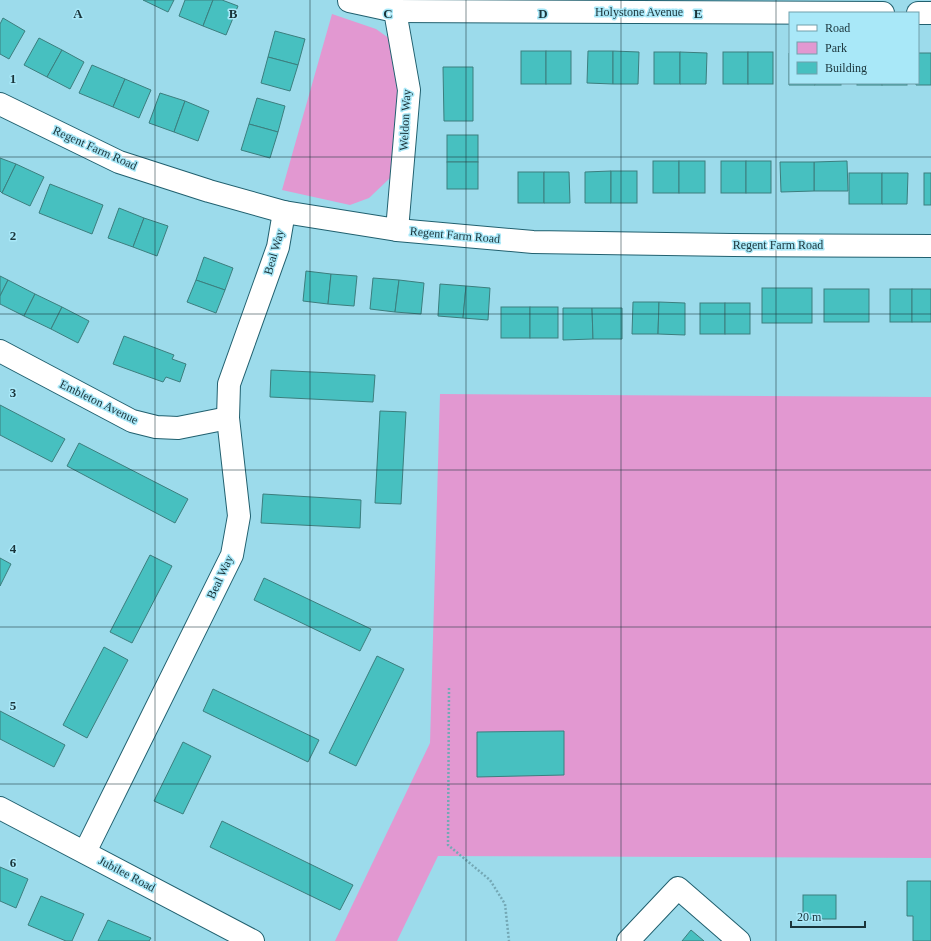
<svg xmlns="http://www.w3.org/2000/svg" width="931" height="941" font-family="'Times New Roman',serif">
	<rect width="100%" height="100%" fill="#9cdbeb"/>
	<!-- green -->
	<g fill="#e298d1">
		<polygon points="332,14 376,29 390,39 398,94 390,178 369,198 350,205 282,190"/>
		<polygon points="440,394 931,397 931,858 438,856 397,941 335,941 430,743"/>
	</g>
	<!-- building -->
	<g fill="#47c0c0" stroke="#3c7e7e">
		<polygon points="143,0 174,0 168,12"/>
		<polygon points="185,0 213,0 203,26 179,16"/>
		<polygon points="213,0 222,0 238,6 226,35 203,26"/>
		<polygon points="3,18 25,31 9,59 0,54 0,24"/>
		<polygon points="275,31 305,39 298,65 268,57"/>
		<polygon points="39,38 62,50 47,77 24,65"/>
		<polygon points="62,50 84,62 70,89 47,77"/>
		<rect x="521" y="51" width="25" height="33"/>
		<rect x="546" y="51" width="25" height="33"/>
		<polygon points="588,51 613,51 613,84 587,83"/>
		<polygon points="613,51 639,52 638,84 613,84"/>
		<rect x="654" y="52" width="26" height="32"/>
		<polygon points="680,52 707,53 706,84 680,84"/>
		<rect x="723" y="52" width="25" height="32"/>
		<rect x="748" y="52" width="25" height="32"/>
		<polygon points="789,53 790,53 790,83 815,83 815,85 789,85"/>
		<polygon points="918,53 931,53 931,85 916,85 916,83 918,83"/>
		<polygon points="268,57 298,65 290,91 261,83"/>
		<polygon points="92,65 125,79 113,107 79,93"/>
		<polygon points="443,67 473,67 473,121 444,121"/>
		<polygon points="125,79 151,90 139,118 113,107"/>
		<rect x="815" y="83" width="26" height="2"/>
		<rect x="857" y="83" width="25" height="2"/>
		<rect x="882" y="83" width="25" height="2"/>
		<polygon points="160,93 185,101 174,132 149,123"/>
		<polygon points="257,98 285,106 278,132 249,124"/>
		<polygon points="185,101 209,111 198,141 174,132"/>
		<polygon points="249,124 278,132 270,158 241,150"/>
		<rect x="447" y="135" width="31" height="27"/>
		<polygon points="0,158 16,164 2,193 0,191"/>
		<rect x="653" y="161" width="26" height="32"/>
		<rect x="679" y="161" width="26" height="32"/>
		<rect x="721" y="161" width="25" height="32"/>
		<rect x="746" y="161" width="25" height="32"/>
		<polygon points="847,161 848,191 814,191 814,162"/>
		<rect x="447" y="162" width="31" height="27"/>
		<polygon points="780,162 814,162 814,191 781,192"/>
		<polygon points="16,164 44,177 30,206 2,193"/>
		<polygon points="611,171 611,203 585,203 585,172"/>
		<rect x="611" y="171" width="26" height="32"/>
		<rect x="518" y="172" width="26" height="31"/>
		<polygon points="544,172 569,172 570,203 544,203"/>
		<rect x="849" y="173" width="33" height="31"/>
		<polygon points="882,173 908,173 907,204 882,204"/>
		<rect x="924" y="173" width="7" height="32"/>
		<polygon points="50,184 103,205 92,234 39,213"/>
		<polygon points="119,208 144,218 133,247 108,238"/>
		<polygon points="144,218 168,226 157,256 133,247"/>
		<polygon points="204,257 233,268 225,290 196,280"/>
		<polygon points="306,271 331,274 328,304 303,301"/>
		<polygon points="331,274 357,276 354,306 328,304"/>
		<polygon points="0,276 8,280 0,296"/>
		<polygon points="373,278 399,280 395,312 370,309"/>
		<polygon points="8,280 35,294 24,316 0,304 0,296"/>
		<polygon points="196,280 225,290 216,313 187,302"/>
		<polygon points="399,280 424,283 421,314 395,312"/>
		<polygon points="440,284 466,286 463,318 438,316"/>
		<polygon points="466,286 490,288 488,320 463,318"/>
		<rect x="762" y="288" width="50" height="35"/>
		<rect x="824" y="289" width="45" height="33"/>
		<rect x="890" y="289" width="22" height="33"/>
		<rect x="912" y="289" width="19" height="33"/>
		<polygon points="35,294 62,307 51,329 24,316"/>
		<polygon points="633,302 659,302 658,334 632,334"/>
		<polygon points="659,302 685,303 685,335 658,334"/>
		<rect x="700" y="303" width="25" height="31"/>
		<rect x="725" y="303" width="25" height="31"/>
		<polygon points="62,307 89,321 78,343 51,329"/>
		<rect x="501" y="307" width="29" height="31"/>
		<rect x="530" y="307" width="28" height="31"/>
		<polygon points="563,308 592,308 593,339 563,340"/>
		<polygon points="592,308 622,308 622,339 593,339"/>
		<polygon points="124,336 174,355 172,359 186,364 180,382 166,377 163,382 113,364"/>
		<polygon points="271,370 375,375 373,402 270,397"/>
		<polygon points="0,405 65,439 52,462 0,435"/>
		<polygon points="380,411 406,412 401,504 375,503"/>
		<polygon points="79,443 188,499 175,523 67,466"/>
		<polygon points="263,494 361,500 360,528 261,523"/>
		<polygon points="150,555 172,566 132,643 110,632"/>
		<polygon points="0,558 11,564 0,586"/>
		<polygon points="264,578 371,629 360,651 254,600"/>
		<polygon points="104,647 128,660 87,738 63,725"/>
		<polygon points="377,656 404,669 356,766 329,753"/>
		<polygon points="213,689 319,740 308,762 203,711"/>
		<polygon points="0,711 65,745 54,767 0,739"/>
		<polygon points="564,731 564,775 477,777 477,732"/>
		<polygon points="183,742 211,756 183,814 154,801"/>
		<polygon points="222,821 353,885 340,910 210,847"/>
		<polygon points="0,867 28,879 16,908 0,901"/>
		<polygon points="907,881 931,881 931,941 913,941 913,916 907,916"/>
		<rect x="803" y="895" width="33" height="24"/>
		<polygon points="41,896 84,914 72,941 66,941 28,925"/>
		<polygon points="108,920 151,938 149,941 98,941"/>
		<polygon points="691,930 704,941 682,941"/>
	</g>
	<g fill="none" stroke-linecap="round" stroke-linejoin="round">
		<!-- minor casing -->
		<g stroke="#21606f" stroke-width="24">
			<g id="minor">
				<polyline points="349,0 349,1 395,11 409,90 397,230"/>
				<polyline points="395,11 883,13"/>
				<polyline points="918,13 931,13"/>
				<polyline points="0,104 119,162 209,191 284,212 397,230 533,242 733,245 931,246"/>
				<polyline points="0,351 132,421 156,427 178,428 228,418"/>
				<polyline points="0,808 253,941"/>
				<polyline points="85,852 232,555 239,516 228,418 229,384 278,247 284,212"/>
				<polyline points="628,941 678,888 739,941"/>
			</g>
		</g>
		<!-- path -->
		<polyline stroke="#74a8b5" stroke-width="2.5" stroke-dasharray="2 2" stroke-linecap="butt" points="449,688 448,845 490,880 505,904 509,941"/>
		<!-- minor -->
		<use href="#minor" stroke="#fff" stroke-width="22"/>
	</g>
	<!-- grid -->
	<path fill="none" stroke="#1a343a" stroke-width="1" stroke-opacity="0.55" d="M155,0V941M310,0V941M466,0V941M621,0V941M776,0V941M0,157H931M0,314H931M0,470H931M0,627H931M0,784H931"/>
	<g text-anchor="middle" stroke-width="3" stroke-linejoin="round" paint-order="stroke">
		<!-- street labels -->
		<g font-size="12" fill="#1a343a" stroke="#a9e8f8">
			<text x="639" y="16">Holystone Avenue</text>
			<text transform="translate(405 120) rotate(-87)" y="4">Weldon Way</text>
			<text transform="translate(95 148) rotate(24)" y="4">Regent Farm Road</text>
			<text transform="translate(455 235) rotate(5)" y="4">Regent Farm Road</text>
			<text x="778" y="249">Regent Farm Road</text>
			<text transform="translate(274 252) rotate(-74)" y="4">Beal Way</text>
			<text transform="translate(99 402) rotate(26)" y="4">Embleton Avenue</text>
			<text transform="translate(220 577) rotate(-65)" y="4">Beal Way</text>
			<text transform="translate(127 874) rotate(28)" y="4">Jubilee Road</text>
		</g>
	</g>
	<g font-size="13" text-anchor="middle" font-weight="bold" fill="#1a343a" stroke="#a9e8f8" stroke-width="3" stroke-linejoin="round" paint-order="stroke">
		<text x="78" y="18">A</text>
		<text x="233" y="18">B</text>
		<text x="388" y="18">C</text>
		<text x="543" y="18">D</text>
		<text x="698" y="18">E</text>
		<text x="13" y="83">1</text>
		<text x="13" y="240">2</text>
		<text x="13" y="397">3</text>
		<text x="13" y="553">4</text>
		<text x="13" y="710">5</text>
		<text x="13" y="867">6</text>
	</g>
	<!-- legend -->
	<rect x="789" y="12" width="130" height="72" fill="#a9e8f8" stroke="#70a0ac"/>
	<rect x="797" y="25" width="20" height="6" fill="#ffffff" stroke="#70a0ac"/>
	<text x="825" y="32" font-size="12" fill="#1a343a">Road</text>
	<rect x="797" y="42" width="20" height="12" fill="#e298d1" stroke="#70a0ac"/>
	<text x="825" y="52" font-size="12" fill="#1a343a">Park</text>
	<rect x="797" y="62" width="20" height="12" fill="#47c0c0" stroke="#70a0ac"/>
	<text x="825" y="72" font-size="12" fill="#1a343a">Building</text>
	<!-- scale -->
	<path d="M791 921v6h74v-6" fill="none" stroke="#1a343a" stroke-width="2"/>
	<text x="797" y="921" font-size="12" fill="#1a343a" stroke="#a9e8f8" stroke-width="3" paint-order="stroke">20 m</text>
</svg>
